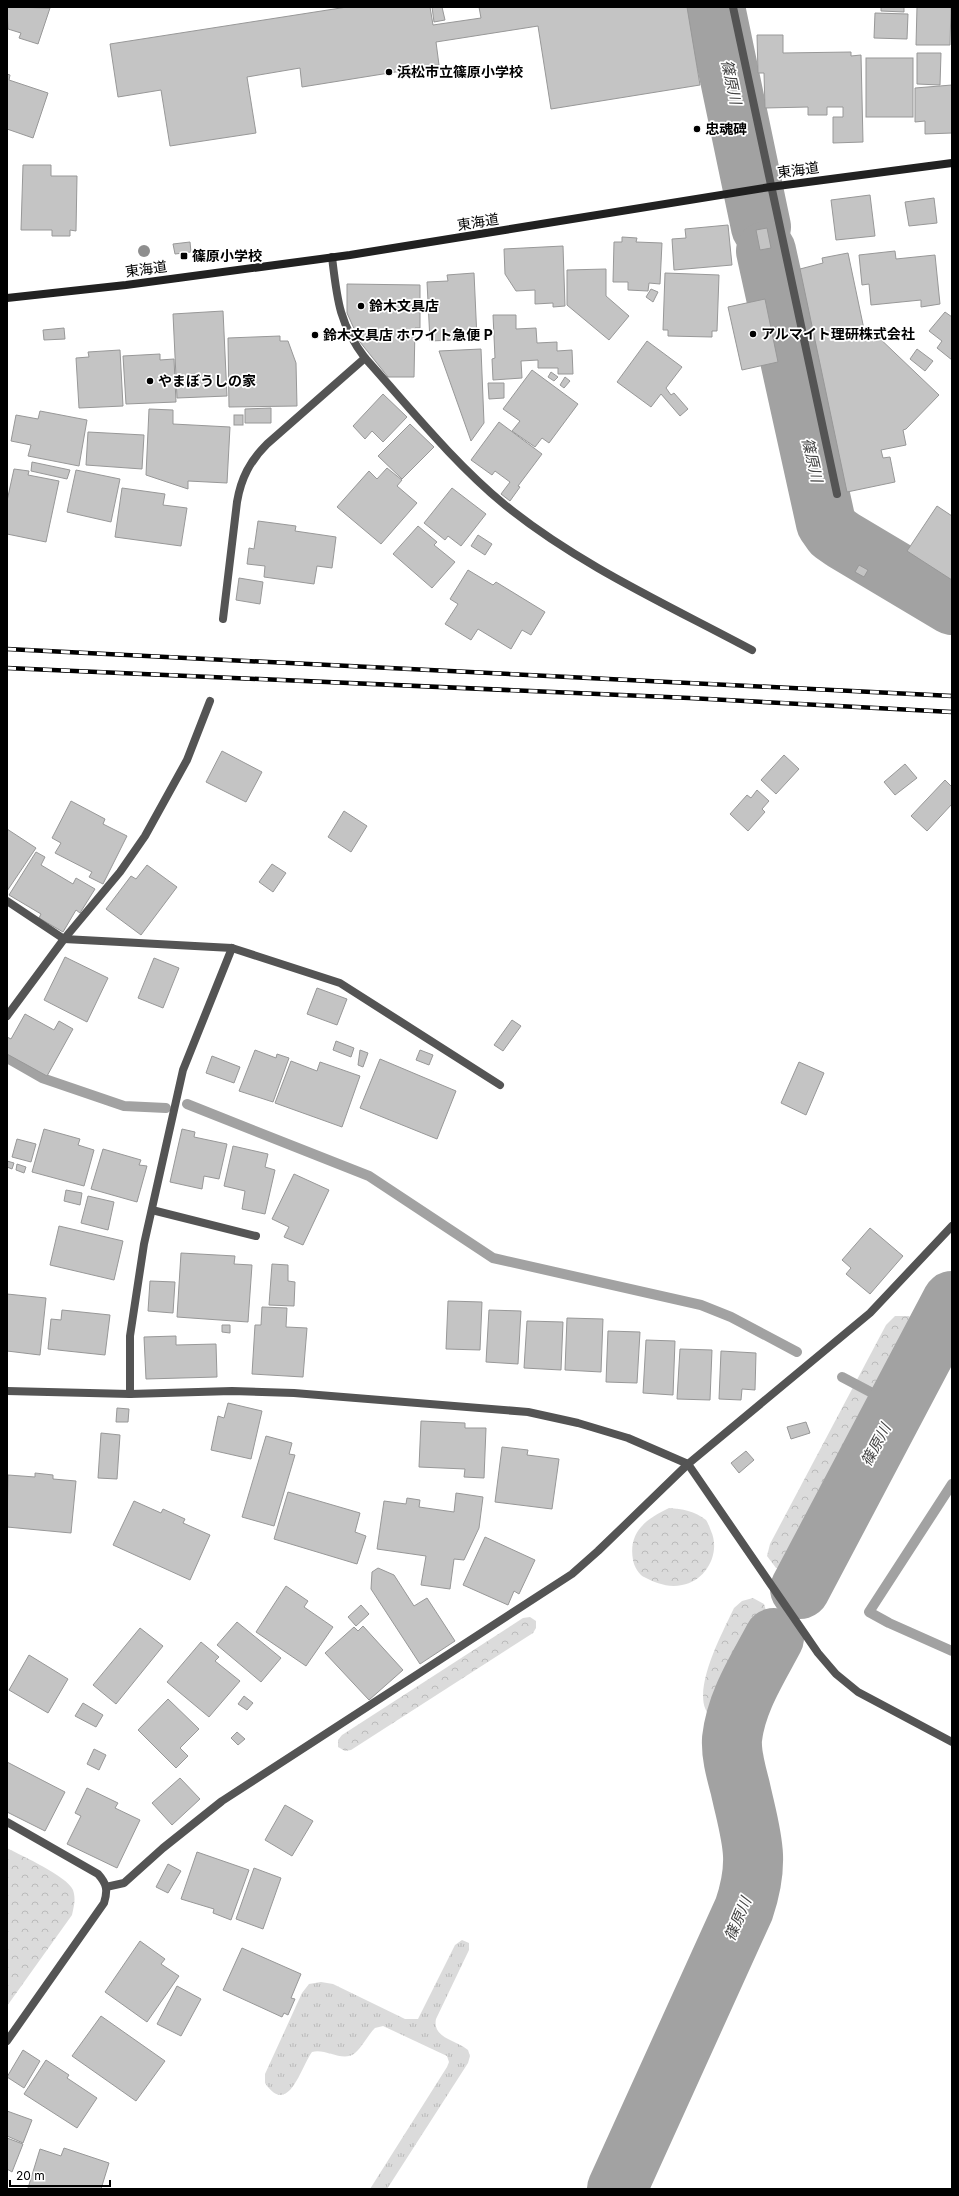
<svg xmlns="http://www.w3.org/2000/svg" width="959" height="2196" font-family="Inter,'Noto Sans JP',sans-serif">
	<defs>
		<pattern id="grass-tufts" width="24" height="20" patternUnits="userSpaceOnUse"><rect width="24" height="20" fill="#dbdbdb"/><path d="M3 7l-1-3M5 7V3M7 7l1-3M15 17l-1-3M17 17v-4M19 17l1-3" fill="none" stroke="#bababa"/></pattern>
		<pattern id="forest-crowns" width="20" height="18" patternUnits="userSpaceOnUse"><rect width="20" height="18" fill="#dbdbdb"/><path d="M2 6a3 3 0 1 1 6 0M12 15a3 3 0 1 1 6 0" fill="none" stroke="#bababa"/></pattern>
	</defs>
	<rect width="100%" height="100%" fill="#fff"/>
	<!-- grass -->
	<path fill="url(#grass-tufts)" d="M462,1940L469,1943V1950L436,2019C432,2038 456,2040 468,2050L470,2056L468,2063L387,2189H370L447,2067L449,2062L447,2056L383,2026L375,2028C368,2035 363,2046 355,2053C343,2063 326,2048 312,2052C301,2066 289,2118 265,2083V2074L302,1993L309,1984L321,1982L333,1984L405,2019H418L455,1945Z"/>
	<!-- forest -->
	<g fill="url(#forest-crowns)">
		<polygon points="895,1316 909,1316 917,1327 915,1339 799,1558 790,1568 776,1568 767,1556 770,1544 886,1325"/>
		<path d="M669,1508C682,1509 695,1511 706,1520C708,1523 710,1528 711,1531C721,1553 706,1581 682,1585C668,1588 656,1583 644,1577C639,1575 634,1566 633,1560C628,1532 646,1519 669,1508Z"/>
		<path d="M753,1598L764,1604L767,1614L764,1624L732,1686L721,1712L718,1716L713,1718C685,1700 724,1630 734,1608L742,1601Z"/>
		<polygon points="530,1617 536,1621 536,1628 533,1633 351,1750 345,1751 338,1747 338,1740 342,1735 523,1618"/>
		<path d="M7,1848C22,1856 67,1876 73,1890C76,1899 74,1906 72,1915L7,2006Z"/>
	</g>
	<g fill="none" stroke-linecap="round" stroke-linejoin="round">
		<!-- stream -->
		<g stroke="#a2a2a2" stroke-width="10">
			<polyline points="7,1058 42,1078 124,1106 166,1108"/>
			<polyline points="187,1104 369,1176 493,1258 701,1305 731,1317 797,1352"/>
			<polyline points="842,1377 897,1406"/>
			<polyline points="952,1484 869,1612 889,1623 952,1651"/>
		</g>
		<!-- river -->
		<g stroke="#a2a2a2" stroke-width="60">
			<polyline points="715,7 761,227"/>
			<polyline points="766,251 826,523 833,533 843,540 952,605"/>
			<polyline points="800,1589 952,1301"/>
			<path d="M617,2189L744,1909C761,1859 751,1837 740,1787C736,1772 731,1755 732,1739C736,1702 757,1670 774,1638"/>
		</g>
	</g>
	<!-- building -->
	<g fill="#c4c4c4" stroke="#989898">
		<polygon points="7,7 50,8 38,44 19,38 21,33 8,29"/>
		<polygon points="347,7 430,7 433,25 481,18 479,7 687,7 700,85 551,109 538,26 436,42 439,65 302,87 300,68 247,77 256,133 170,146 161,90 118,97 110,44"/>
		<polygon points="432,7 442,7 445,20 434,22"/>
		<polygon points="881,7 904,7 904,12 881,11"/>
		<polygon points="917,7 951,7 950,45 916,45"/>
		<polygon points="875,13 908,14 907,39 874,38"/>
		<polygon points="757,35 783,35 783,53 851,52 851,56 861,55 863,142 833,143 833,117 843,117 843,107 827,107 827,115 808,115 808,107 765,108 764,73 758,73"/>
		<polygon points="917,53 941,53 940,85 917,84"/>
		<rect x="866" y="58" width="47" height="59"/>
		<polygon points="7,74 10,75 9,80 48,93 33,138 7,129"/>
		<polygon points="952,85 952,133 925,134 925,121 915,122 915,88"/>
		<polygon points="23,165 51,165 51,176 77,176 76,231 70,230 70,236 52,236 52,230 21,230"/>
		<polygon points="870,195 875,236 836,240 831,200"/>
		<polygon points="934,198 937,223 909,226 905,202"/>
		<polygon points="728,225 732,265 674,270 672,239 686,238 685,229"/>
		<polygon points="767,228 771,248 760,250 756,230"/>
		<polygon points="622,237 637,238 636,242 662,243 660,284 649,283 648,291 628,290 628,282 613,282 614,242 622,242"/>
		<polygon points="190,242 191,252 175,254 173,244"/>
		<polygon points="563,246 565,306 553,307 553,303 535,304 535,290 516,291 505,274 504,249"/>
		<polygon points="895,251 896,259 935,255 940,304 921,307 921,300 871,305 869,284 862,285 859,255"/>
		<polygon points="848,253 865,334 874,333 939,395 906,429 903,430 906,445 881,450 883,458 890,457 895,482 847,492 800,269 823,263 822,258"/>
		<polygon points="606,269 606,296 629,316 609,340 567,305 567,270"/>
		<polygon points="474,273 477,339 430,341 427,282 448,281 447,275"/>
		<polygon points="665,273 719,275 717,331 712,331 712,337 668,336 668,330 663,330"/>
		<polygon points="347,284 420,285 420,328 415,328 414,377 388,377 360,342 347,313"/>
		<polygon points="651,289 658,292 653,302 646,297"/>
		<polygon points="765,299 778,362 742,370 728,307"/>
		<polygon points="223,311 227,396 177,398 173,314"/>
		<polygon points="945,312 952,317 952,360 937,348 942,341 929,331"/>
		<polygon points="493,315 516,315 516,329 536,328 537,343 557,342 557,351 572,350 573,374 558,374 558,368 538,368 538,360 521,361 522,378 493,380 492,359 495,358"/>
		<polygon points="64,328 65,339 44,340 43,330"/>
		<polygon points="280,336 280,341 288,341 296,363 297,406 229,407 228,338"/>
		<polygon points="647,341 682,367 666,388 671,395 674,393 688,409 680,416 661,394 651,407 617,382"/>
		<polygon points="481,349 484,423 471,441 439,351"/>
		<polygon points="917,349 933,361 925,371 910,359"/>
		<polygon points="120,350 123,406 79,408 76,358 89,357 88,352"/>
		<polygon points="160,354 160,360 174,359 176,402 126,404 123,356"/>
		<polygon points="532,370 578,404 549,443 542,438 535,447 512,431 520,421 503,409"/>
		<polygon points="551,372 558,377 554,381 548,377"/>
		<polygon points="565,377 570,381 564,388 560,385"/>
		<polygon points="488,383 504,383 504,398 489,399"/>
		<polygon points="383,394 407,417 383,442 372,431 365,439 353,426"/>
		<polygon points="271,408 271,423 245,423 245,409"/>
		<polygon points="149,409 173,410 173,424 230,427 227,483 188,481 188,489 146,475"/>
		<polygon points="40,411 87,420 79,466 28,456 31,445 11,441 16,415 38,419"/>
		<rect x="234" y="415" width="9" height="10"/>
		<polygon points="499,422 542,454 518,486 520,487 510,501 501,494 510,482 495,471 492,475 471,460"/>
		<polygon points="410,424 434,447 402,479 378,456"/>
		<polygon points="88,432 144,435 142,469 86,465"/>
		<polygon points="32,462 70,470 67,479 31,471"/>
		<polygon points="387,468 402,480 397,486 417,503 381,544 337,507 369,471 377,479"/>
		<polygon points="14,469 29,471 28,475 59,481 46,542 7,534 7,501"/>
		<polygon points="76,470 120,479 111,522 67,512"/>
		<polygon points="122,488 165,494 163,505 187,508 181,546 115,537"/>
		<polygon points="452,488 486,514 461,546 448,536 445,540 424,523"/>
		<polygon points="937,506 952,516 952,580 907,551"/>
		<polygon points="258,521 296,526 295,531 336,537 332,568 317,566 314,584 264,577 265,566 247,564 249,548 254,549"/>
		<polygon points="418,526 437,542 434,545 455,562 432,588 393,554"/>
		<polygon points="478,535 492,544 485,555 471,546"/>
		<polygon points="859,565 868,570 864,577 855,572"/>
		<polygon points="468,570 493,585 496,582 545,612 531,635 522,630 511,649 478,629 471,640 445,624 458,604 450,599"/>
		<polygon points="239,578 263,582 260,604 236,600"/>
		<polygon points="222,751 262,772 246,802 206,782"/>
		<polygon points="784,755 799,769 776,794 761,780"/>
		<polygon points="905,764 917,778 895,795 884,782"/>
		<polygon points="945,780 952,787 952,804 927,831 911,816"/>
		<polygon points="757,790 769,801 762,809 765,812 748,831 730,814 747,795 751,798"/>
		<polygon points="71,801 105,819 103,824 127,836 103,884 89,877 92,872 55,853 61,843 52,838"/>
		<polygon points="344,811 367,826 351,852 328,837"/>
		<polygon points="7,829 36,848 7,891"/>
		<polygon points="36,852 45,857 41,865 73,884 76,878 95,889 80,913 76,910 63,932 39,918 41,914 9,895"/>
		<polygon points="272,864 286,873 273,892 259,882"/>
		<polygon points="147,865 177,887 141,935 106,909 131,876 136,879"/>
		<polygon points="65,957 108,978 87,1022 44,1000"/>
		<polygon points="154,958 179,968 163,1008 138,998"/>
		<polygon points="317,988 347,999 337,1025 307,1014"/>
		<polygon points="25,1014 54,1030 59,1021 73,1029 47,1076 7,1054 7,1037 11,1039"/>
		<polygon points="512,1020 521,1026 503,1051 494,1045"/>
		<polygon points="336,1041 354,1048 351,1057 333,1050"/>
		<polygon points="255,1050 276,1058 277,1054 289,1058 273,1102 239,1091"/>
		<polygon points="360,1050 368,1053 363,1067 358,1065"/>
		<polygon points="420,1050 433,1055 429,1065 416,1060"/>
		<polygon points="212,1056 240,1067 234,1083 206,1073"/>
		<polygon points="380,1059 456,1091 437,1139 360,1108"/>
		<polygon points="291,1061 317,1071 320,1062 360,1076 342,1127 275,1103"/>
		<polygon points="799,1062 824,1073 806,1115 781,1103"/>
		<polygon points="44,1129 80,1139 78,1145 94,1150 84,1186 32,1172"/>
		<polygon points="182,1129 195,1132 194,1137 227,1144 219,1179 204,1176 202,1189 170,1182"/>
		<polygon points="17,1139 36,1144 31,1162 12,1157"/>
		<polygon points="233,1146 268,1154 265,1167 275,1170 265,1214 242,1209 245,1191 224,1186"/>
		<polygon points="103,1149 141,1160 139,1165 147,1166 137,1202 91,1189"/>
		<polygon points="7,1161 14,1163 12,1169 7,1167"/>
		<polygon points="17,1164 26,1167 24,1173 16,1170"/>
		<polygon points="294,1174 329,1190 303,1245 284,1237 289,1227 272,1219"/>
		<polygon points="66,1190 82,1193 80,1205 64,1201"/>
		<polygon points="88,1196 114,1202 108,1230 81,1223"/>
		<polygon points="59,1226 123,1241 114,1280 50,1265"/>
		<polygon points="870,1228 903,1256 870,1294 846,1274 851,1268 842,1260"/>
		<polygon points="181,1253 235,1256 234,1264 252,1265 248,1322 177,1317"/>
		<polygon points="272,1264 288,1265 288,1281 295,1282 294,1306 269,1305"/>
		<polygon points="150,1281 175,1282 173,1313 148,1311"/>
		<polygon points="7,1294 46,1298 40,1355 7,1351"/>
		<polygon points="448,1301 482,1302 480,1350 446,1349"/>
		<polygon points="262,1307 287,1308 286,1327 307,1328 303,1377 252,1374 255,1325 261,1325"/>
		<polygon points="62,1310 110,1315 105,1355 48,1349 51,1319 61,1320"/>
		<polygon points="489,1310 521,1311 518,1364 486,1362"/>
		<polygon points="567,1318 603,1319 601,1372 565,1370"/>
		<polygon points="527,1321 563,1322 561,1370 524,1368"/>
		<polygon points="222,1325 230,1325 230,1333 222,1332"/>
		<polygon points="608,1331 640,1332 637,1383 606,1382"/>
		<polygon points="176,1336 176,1345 216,1344 217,1377 146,1379 144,1337"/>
		<polygon points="646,1340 675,1341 673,1395 643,1393"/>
		<polygon points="680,1349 712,1350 710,1400 677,1399"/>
		<polygon points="721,1351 756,1353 755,1390 742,1389 741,1400 719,1399"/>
		<polygon points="228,1403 262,1411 251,1459 211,1450 218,1416 224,1418"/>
		<polygon points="117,1408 129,1409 128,1422 116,1422"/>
		<polygon points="421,1421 465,1423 465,1428 486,1428 484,1478 464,1477 465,1469 419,1467"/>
		<polygon points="806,1422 810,1433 791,1439 787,1427"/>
		<polygon points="101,1433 120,1435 117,1479 98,1478"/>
		<polygon points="266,1436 292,1443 289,1454 295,1455 274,1526 242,1517"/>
		<polygon points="502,1447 528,1450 527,1455 559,1459 552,1509 495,1502"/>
		<polygon points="746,1451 754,1460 739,1473 731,1463"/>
		<polygon points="35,1473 53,1475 53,1479 76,1481 71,1533 7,1527 8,1475 35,1477"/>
		<polygon points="288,1492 360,1513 355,1532 366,1536 357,1564 274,1539"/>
		<polygon points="456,1493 483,1497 479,1528 464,1560 454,1559 450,1589 421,1585 426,1556 377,1549 384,1501 406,1504 407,1498 420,1500 419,1507 454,1512"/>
		<polygon points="134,1501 161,1513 163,1509 185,1519 183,1523 210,1535 190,1580 113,1545"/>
		<polygon points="485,1537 535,1560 519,1594 514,1591 508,1605 463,1585"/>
		<polygon points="378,1568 394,1575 414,1606 427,1598 455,1641 420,1664 371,1589 372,1572"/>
		<polygon points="286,1586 308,1601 304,1607 333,1627 306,1666 256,1632"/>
		<polygon points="361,1605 369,1614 356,1626 348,1617"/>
		<polygon points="237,1622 281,1658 261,1682 217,1645"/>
		<polygon points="363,1626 403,1670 369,1700 325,1653 354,1627 358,1631"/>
		<polygon points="140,1628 163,1646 116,1704 93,1685"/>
		<polygon points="201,1642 219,1657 215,1661 240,1681 209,1717 167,1682"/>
		<polygon points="29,1655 68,1679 48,1713 9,1690"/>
		<polygon points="244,1696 253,1703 247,1710 238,1704"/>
		<polygon points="168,1699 199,1729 180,1748 188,1756 176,1768 138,1730"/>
		<polygon points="83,1703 103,1715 96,1727 75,1716"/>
		<polygon points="237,1732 245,1739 238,1745 231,1738"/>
		<polygon points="94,1749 106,1755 99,1770 87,1764"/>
		<polygon points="7,1762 65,1792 45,1831 7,1812"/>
		<polygon points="180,1778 200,1799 172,1825 152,1803"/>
		<polygon points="87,1788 118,1803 115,1808 140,1820 117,1868 67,1844 81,1816 75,1813"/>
		<polygon points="285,1805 313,1821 292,1856 265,1840"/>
		<polygon points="197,1852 249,1870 231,1920 213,1913 214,1909 181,1899"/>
		<polygon points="168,1864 181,1871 168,1893 156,1887"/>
		<polygon points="254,1868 281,1878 263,1929 236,1919"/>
		<polygon points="140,1941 165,1959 161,1964 179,1976 147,2022 105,1992"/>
		<polygon points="242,1948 301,1974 291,1998 295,1999 288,2015 284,2013 282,2017 223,1990"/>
		<polygon points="177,1986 201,1999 181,2036 157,2024"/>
		<polygon points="101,2016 165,2061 136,2101 72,2056"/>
		<polygon points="23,2050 40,2061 24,2088 7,2077"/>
		<polygon points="46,2060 69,2075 67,2078 97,2098 77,2128 24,2094"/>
		<polygon points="7,2111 32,2120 23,2143 7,2136"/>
		<polygon points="7,2138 23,2144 12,2172 7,2169"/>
		<polygon points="64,2148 109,2163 101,2189 28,2188 40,2149 61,2156"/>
	</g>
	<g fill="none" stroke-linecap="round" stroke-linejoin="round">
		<!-- street -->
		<g stroke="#545454" stroke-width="8">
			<polyline points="733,7 837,494"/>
			<path d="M332,257C337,299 339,324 365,358C410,408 453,462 505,505C579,565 668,605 752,650"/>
			<path d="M223,619L237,502C241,478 250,461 267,444L365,358"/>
			<polyline points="7,901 64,939 232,948 340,983 500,1085"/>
			<polyline points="7,1016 64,939 120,872 145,836 187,760 210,701"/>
			<polyline points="152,1210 256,1236"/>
			<polyline points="7,1391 130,1394 232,1391 294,1393 528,1412 578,1423 628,1438 688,1464 818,1653 836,1674 858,1692 952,1742"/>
			<polyline points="130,1394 130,1336 144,1244 183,1070 232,948"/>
			<path d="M7,1822L98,1874C107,1884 108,1890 104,1903L7,2041"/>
			<polyline points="106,1887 124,1883 163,1848 222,1801 572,1574 598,1551 688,1464 870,1313 952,1226"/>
		</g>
		<!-- secondary -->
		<polyline stroke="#212121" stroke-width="8" points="7,298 126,285 350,255 770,187 952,163"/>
		<!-- rail casing -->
		<g stroke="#000" stroke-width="4.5">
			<g id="rail">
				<polyline points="7,649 952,696"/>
				<polyline points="7,668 689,698 952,712"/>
			</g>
		</g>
		<!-- rail -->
		<use href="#rail" stroke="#fff" stroke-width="3" stroke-dasharray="9" stroke-linecap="butt"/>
	</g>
	<!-- trees -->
	<circle fill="#8e8e8e" cx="144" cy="251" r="6"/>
	<!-- markers -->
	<g fill="#000" stroke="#fff" stroke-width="1.5">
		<circle cx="389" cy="72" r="4"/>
		<circle cx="697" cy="129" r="4"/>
		<rect x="180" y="252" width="8" height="8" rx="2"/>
		<circle cx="361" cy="306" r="4"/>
		<circle cx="753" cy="334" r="4"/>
		<circle cx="315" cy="335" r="4"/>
		<circle cx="150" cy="381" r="4"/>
	</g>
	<g text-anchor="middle" stroke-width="3.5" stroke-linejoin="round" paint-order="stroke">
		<!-- poi labels -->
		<g font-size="14" font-weight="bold" fill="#000" stroke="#fff" text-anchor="start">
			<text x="397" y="77">浜松市立篠原小学校</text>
			<text x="705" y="134">忠魂碑</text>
			<text x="192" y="261">篠原小学校</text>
			<text x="369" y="311">鈴木文具店</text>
			<text x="761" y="339">アルマイト理研株式会社</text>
			<text x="323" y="340">鈴木文具店 ホワイト急便 P</text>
			<text x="158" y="386">やまぼうしの家</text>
		</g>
		<!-- street labels -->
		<g font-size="14" fill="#000" stroke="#fff">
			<text transform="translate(798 170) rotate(-8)" y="5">東海道</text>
			<text transform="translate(478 222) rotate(-9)" y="5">東海道</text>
			<text transform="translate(146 269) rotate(-8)" y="5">東海道</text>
		</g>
		<!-- water labels -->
		<g font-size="15" font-style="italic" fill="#434343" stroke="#fff">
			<text transform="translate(731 82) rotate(78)" y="5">篠原川</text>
			<text transform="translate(812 460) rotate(77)" y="5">篠原川</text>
			<text transform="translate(876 1445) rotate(-62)" y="5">篠原川</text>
			<text transform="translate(738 1919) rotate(-67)" y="5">篠原川</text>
		</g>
	</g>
	<!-- border -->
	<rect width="959" height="2196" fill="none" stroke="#000000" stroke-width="16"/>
	<!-- scale -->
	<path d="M10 2180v6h100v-6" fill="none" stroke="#000000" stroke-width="2"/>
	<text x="16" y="2180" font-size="12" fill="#000000" stroke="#ffffff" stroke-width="3" paint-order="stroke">20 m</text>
</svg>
